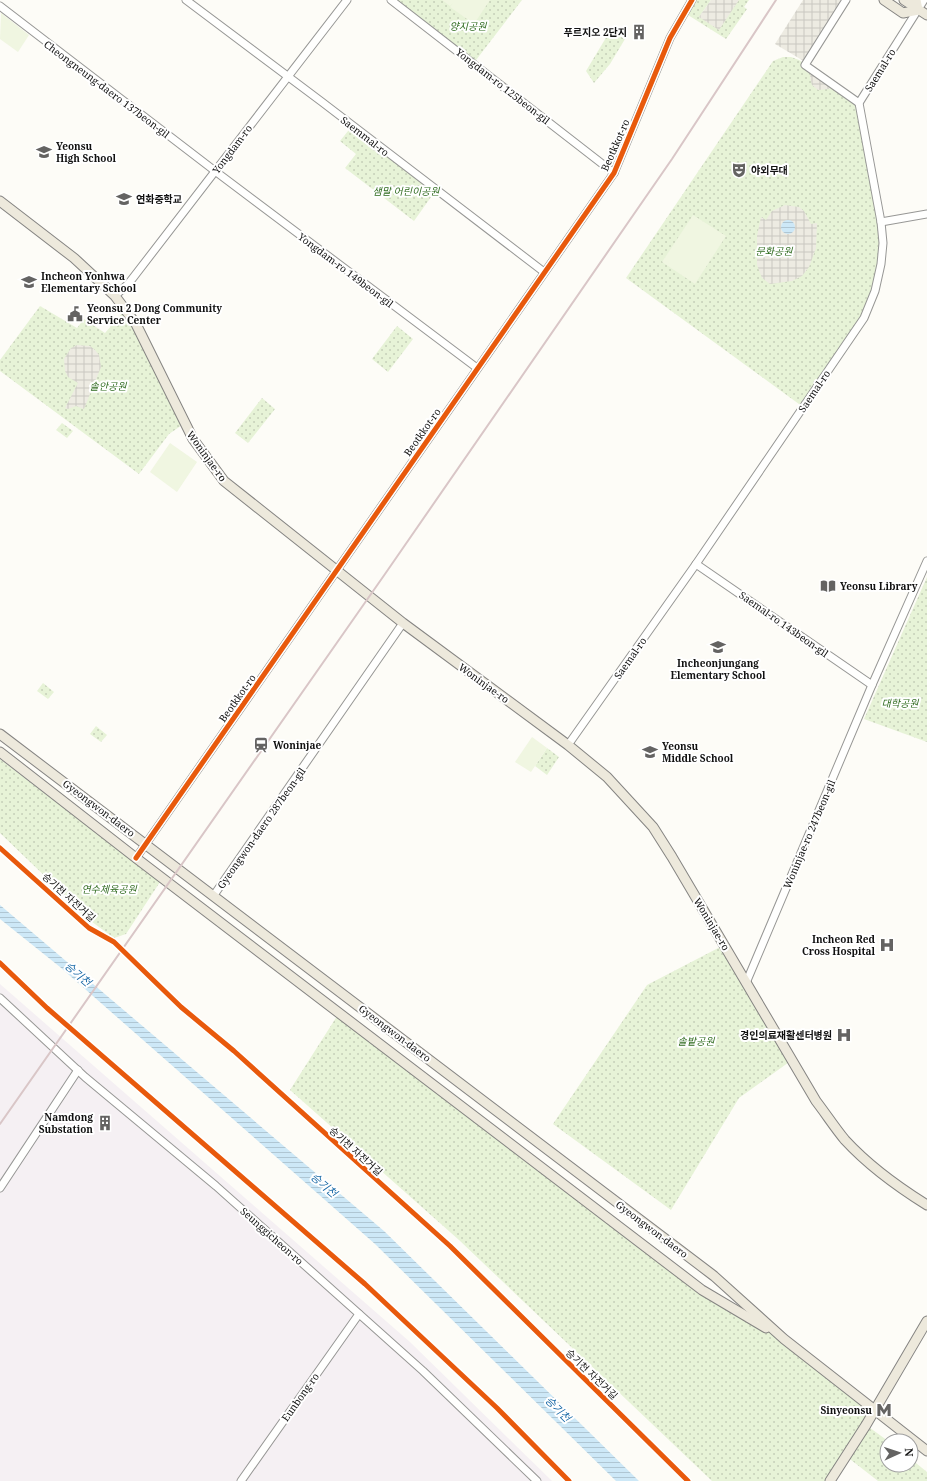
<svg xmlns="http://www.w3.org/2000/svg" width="927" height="1481" font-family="'Noto Serif','Noto Sans KR',serif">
	<defs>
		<pattern id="grass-dots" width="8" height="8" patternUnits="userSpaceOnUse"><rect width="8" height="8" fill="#e7f3d7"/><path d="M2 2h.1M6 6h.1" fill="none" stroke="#c5cfb8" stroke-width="1.8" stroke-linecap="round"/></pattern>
		<pattern id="plaza-grid" width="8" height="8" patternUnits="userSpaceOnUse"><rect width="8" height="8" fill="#edebe2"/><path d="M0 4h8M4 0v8" fill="none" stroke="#cac8c1"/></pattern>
		<pattern id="water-rules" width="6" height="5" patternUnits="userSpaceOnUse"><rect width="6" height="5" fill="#cde8f7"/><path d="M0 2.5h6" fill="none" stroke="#afc6d3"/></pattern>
	</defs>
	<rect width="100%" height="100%" fill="#fdfcf7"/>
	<!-- industrial -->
	<polygon fill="#f5f0f3" points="0,984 410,1342 552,1481 0,1481"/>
	<!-- grass -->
	<g fill="url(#grass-dots)">
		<polygon points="391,0 522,0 473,64"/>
		<polygon points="696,0 711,0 699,17 738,0 749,0 744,7 747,9 726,39 688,15"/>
		<polygon points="610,31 625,39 610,64 594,83 586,71"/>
		<polygon points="783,57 791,57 799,60 859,103 881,222 881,264 864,318 803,407 626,278 773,61"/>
		<polygon points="352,126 436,190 414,221 345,168 356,154 340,141"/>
		<polygon points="40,306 77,328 84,319 105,333 125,310 185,423 169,434 139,474 0,371 0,360"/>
		<polygon points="397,326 413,339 388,372 372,359"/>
		<polygon points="262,398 275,409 248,443 235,433"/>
		<polygon points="62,423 73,431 67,438 56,430"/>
		<polygon points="927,577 927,742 864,719"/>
		<polygon points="43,683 54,692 48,699 37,691"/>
		<polygon points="96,726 107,735 101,742 90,734"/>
		<polygon points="547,748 559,757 547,775 535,766"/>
		<polygon points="0,759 160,882 126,934 114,938 84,916 52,883 0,833"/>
		<polygon points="724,945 792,1060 739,1098 671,1210 553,1124 647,985"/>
		<polygon points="339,1013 702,1290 784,1339 873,1411 828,1481 712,1481 459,1240 290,1090"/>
		<polygon points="866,1425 888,1441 887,1465 911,1465 911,1459 927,1472 927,1481 878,1481 846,1456"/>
	</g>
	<!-- pitch -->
	<g fill="#f0f6e1">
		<polygon points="442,0 490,0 474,24 450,7 453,3 450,6"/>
		<polygon points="1,13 29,35 18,52 0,39"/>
		<polygon points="693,215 726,236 695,284 662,262"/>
		<polygon points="170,443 197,462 177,492 150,472"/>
		<polygon points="532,737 547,748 531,772 515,762"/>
	</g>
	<!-- plaza -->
	<g fill="url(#plaza-grid)">
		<polygon points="711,0 739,0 719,30 699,17"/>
		<polygon points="803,0 846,0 807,63 775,44"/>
		<polygon points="811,70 834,86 829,89 818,90 812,85 810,78"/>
		<polygon points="785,205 799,207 804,211 811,224 817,223 816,248 809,267 802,276 792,281 770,284 762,278 757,265 757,236 761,217 766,220 772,211"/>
		<polygon points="77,345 90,346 95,350 99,355 101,367 84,409 76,406 68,409 65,408 78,383 68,377 65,371 64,359 71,348"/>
	</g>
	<!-- water -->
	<g fill="url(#water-rules)">
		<circle cx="788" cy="227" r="7"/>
		<polygon points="0,905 384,1231 639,1481 616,1481 375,1244 60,967 0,919"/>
	</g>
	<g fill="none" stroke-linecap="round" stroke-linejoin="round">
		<!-- minor casing -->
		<g stroke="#979795" stroke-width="9">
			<g id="minor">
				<polyline points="186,0 322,102 544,272"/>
				<polyline points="391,0 614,173"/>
				<polyline points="846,0 805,65 859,103"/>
				<polyline points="0,6 215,171 477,368"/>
				<polyline points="881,222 927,214"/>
				<polyline points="115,296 129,283 347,0"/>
				<polyline points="696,564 872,685"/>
				<polyline points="568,745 696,564 864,318 875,291 881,264 883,243 881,222 859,103 924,0"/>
				<polyline points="136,858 614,173 670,38 692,0"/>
				<polyline points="214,895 403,623"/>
				<polyline points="746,983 872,685 927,561"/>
				<polyline points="0,998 85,1077 216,1186 423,1371 537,1481"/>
				<polyline points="0,1188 78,1070"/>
				<polyline points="241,1481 359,1314"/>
			</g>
		</g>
		<!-- major casing -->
		<g stroke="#858482" stroke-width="11">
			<g id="major">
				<polyline points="884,0 903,13 918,10 916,0"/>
				<polyline points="904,0 927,15"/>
				<path d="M0,201L74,258L115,296L136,324L193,439L224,481L403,623L568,745L607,777L653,827L672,857L816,1101C826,1114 835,1128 845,1140C869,1166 898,1187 927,1205"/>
				<polyline points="0,734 714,1276 784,1339 927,1451"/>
				<polyline points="0,752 136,858 702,1290 766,1328"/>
				<polyline points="830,1481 866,1425 927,1321"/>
			</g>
		</g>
		<!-- minor -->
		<use href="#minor" stroke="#fffffe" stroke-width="7"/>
		<!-- major -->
		<use href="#major" stroke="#ede9dc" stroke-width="9"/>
		<!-- rail -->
		<polyline stroke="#d9c6c7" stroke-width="2" points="0,1124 385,574 672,159 776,0"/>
		<!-- cycleway casing -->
		<g stroke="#fff" stroke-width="8">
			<g id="cycleway">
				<polyline points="0,848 89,928 114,942 181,1007 234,1051 450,1246 688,1481"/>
				<polyline points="136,858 614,173 670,38 692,0"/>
				<polyline points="0,963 47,1008 365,1284 497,1408 569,1481"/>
			</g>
		</g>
		<!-- cycleway -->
		<use href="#cycleway" stroke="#e8590c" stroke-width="5"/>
	</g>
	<!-- icons -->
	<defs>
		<g id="building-bare" transform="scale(1.2)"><path d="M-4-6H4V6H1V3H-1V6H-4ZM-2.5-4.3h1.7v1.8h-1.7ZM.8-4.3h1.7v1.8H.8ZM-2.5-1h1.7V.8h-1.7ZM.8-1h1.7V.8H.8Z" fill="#646362" stroke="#fff" stroke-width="2.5" paint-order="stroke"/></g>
		<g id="school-bare" transform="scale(1.2)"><path d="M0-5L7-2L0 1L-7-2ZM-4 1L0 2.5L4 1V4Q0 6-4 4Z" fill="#646362" stroke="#fff" stroke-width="2.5" paint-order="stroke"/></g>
		<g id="theatre-bare" transform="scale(1.2)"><path d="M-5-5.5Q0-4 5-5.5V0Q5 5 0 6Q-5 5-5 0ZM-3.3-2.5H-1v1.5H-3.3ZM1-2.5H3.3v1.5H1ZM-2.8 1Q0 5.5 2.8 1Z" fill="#646362" stroke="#fff" stroke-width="2.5" paint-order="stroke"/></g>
		<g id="civic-bare" transform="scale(1.2)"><path d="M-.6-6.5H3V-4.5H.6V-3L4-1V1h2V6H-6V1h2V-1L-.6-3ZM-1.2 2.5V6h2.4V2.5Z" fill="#646362" stroke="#fff" stroke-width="2.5" paint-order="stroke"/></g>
		<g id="library-bare" transform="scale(1.2)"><path d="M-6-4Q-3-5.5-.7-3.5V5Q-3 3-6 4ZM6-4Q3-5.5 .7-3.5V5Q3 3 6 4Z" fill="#646362" stroke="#fff" stroke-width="2.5" paint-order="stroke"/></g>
		<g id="station-bare" transform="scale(1.2)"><path d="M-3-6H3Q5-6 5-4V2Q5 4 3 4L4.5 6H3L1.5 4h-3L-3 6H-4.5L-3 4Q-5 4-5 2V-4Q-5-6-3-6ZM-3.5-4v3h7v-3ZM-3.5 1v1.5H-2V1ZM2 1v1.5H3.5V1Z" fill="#646362" stroke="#fff" stroke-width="2.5" paint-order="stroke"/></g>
		<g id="hospital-bare" transform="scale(1.2)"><path d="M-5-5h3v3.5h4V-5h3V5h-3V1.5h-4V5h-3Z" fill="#646362" stroke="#fff" stroke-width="2.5" paint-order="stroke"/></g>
		<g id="metro-bare" transform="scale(1.2)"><path d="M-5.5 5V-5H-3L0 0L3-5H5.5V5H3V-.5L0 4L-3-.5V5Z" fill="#646362" stroke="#fff" stroke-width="2.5" paint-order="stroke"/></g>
	</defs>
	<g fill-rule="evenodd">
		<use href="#building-bare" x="639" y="32"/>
		<use href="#school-bare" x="44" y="152"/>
		<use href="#theatre-bare" x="739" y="170"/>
		<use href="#school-bare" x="124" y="199"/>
		<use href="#school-bare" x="29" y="282"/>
		<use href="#civic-bare" x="75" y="314"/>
		<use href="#library-bare" x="828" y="586"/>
		<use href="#school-bare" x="718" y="647"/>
		<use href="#station-bare" x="261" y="745"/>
		<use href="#school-bare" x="650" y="752"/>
		<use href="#hospital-bare" x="887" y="945"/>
		<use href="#hospital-bare" x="844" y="1035"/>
		<use href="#building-bare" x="105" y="1123"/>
		<use href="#metro-bare" x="884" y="1410"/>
	</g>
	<g text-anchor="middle" stroke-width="4" stroke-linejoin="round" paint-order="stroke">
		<!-- park labels -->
		<g font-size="10" font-style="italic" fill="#2f6b1f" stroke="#fff">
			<text x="468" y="30">양지공원</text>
			<text x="406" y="195">샘말 어린이공원</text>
			<text x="774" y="255">문화공원</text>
			<text x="108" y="390">솔안공원</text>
			<text x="900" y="707">대학공원</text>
			<text x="109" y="893">연수체육공원</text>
			<text x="696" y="1045">솔밭공원</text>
		</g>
		<!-- poi labels -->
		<g font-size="10" font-weight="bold" fill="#111" stroke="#fff" text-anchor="start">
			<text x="627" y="36" text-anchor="end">푸르지오 2단지</text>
			<text x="56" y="150">Yeonsu<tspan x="56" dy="12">High School</tspan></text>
			<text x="751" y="174">야외무대</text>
			<text x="136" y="203">연화중학교</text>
			<text x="41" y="280">Incheon Yonhwa<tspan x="41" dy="12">Elementary School</tspan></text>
			<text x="87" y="312">Yeonsu 2 Dong Community<tspan x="87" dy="12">Service Center</tspan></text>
			<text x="840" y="590">Yeonsu Library</text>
			<text x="718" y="667" text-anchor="middle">Incheonjungang<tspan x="718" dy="12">Elementary School</tspan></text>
			<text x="273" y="749">Woninjae</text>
			<text x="662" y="750">Yeonsu<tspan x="662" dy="12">Middle School</tspan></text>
			<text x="875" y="943" text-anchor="end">Incheon Red<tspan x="875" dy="12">Cross Hospital</tspan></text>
			<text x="832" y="1039" text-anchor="end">경인의료재활센터병원</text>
			<text x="93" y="1121" text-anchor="end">Namdong<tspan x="93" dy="12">Substation</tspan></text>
			<text x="872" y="1414" text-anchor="end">Sinyeonsu</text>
		</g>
		<!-- street labels -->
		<g font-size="10" fill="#111" stroke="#fff">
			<text transform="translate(880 70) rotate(-58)" y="4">Saemal-ro</text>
			<text transform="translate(503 86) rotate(38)" y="4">Yongdam-ro 125beon-gil</text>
			<text transform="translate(107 89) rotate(37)" y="4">Cheongneung-daero 137beon-gil</text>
			<text transform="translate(365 136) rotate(38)" y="4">Saemmal-ro</text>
			<text transform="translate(615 145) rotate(-66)" y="4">Beotkkot-ro</text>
			<text transform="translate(232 149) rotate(-53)" y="4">Yongdam-ro</text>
			<text transform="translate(346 270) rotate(37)" y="4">Yongdam-ro 149beon-gil</text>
			<text transform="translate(814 391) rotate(-56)" y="4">Saemal-ro</text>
			<text transform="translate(422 432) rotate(-55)" y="4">Beotkkot-ro</text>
			<text transform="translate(207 456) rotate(54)" y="4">Woninjae-ro</text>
			<text transform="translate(784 624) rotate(35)" y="4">Saemal-ro 143beon-gil</text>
			<text transform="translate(630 658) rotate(-55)" y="4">Saemal-ro</text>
			<text transform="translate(484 683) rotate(36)" y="4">Woninjae-ro</text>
			<text transform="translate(237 698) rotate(-55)" y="4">Beotkkot-ro</text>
			<text transform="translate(99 808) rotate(37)" y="4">Gyeongwon-daero</text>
			<text transform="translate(261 828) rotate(-55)" y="4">Gyeongwon-daero 287beon-gil</text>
			<text transform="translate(809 834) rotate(-67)" y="4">Woninjae-ro 247beon-gil</text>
			<text transform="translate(69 897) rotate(42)" y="4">승기천 자전거길</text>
			<text transform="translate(712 924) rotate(59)" y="4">Woninjae-ro</text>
			<text transform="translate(395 1033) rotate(37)" y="4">Gyeongwon-daero</text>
			<text transform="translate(356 1151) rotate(42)" y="4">승기천 자전거길</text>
			<text transform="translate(652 1229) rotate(37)" y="4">Gyeongwon-daero</text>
			<text transform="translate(272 1236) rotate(42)" y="4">Seunggicheon-ro</text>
			<text transform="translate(592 1374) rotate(44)" y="4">승기천 자전거길</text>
			<text transform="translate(300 1397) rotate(-55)" y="4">Eunbong-ro</text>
		</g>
		<!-- water labels -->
		<g font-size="11" font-style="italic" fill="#1768a6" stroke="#fff">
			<text transform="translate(78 974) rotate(41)" y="4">승기천</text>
			<text transform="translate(324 1185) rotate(41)" y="4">승기천</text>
			<text transform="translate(558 1409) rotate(45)" y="4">승기천</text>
		</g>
	</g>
	<!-- north arrow -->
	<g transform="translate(899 1453) rotate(87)"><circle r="19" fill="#ffffff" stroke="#a0a0a0"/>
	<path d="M0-3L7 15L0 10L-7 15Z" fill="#646362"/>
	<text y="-6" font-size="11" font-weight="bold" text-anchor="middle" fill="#111111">N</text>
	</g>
</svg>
